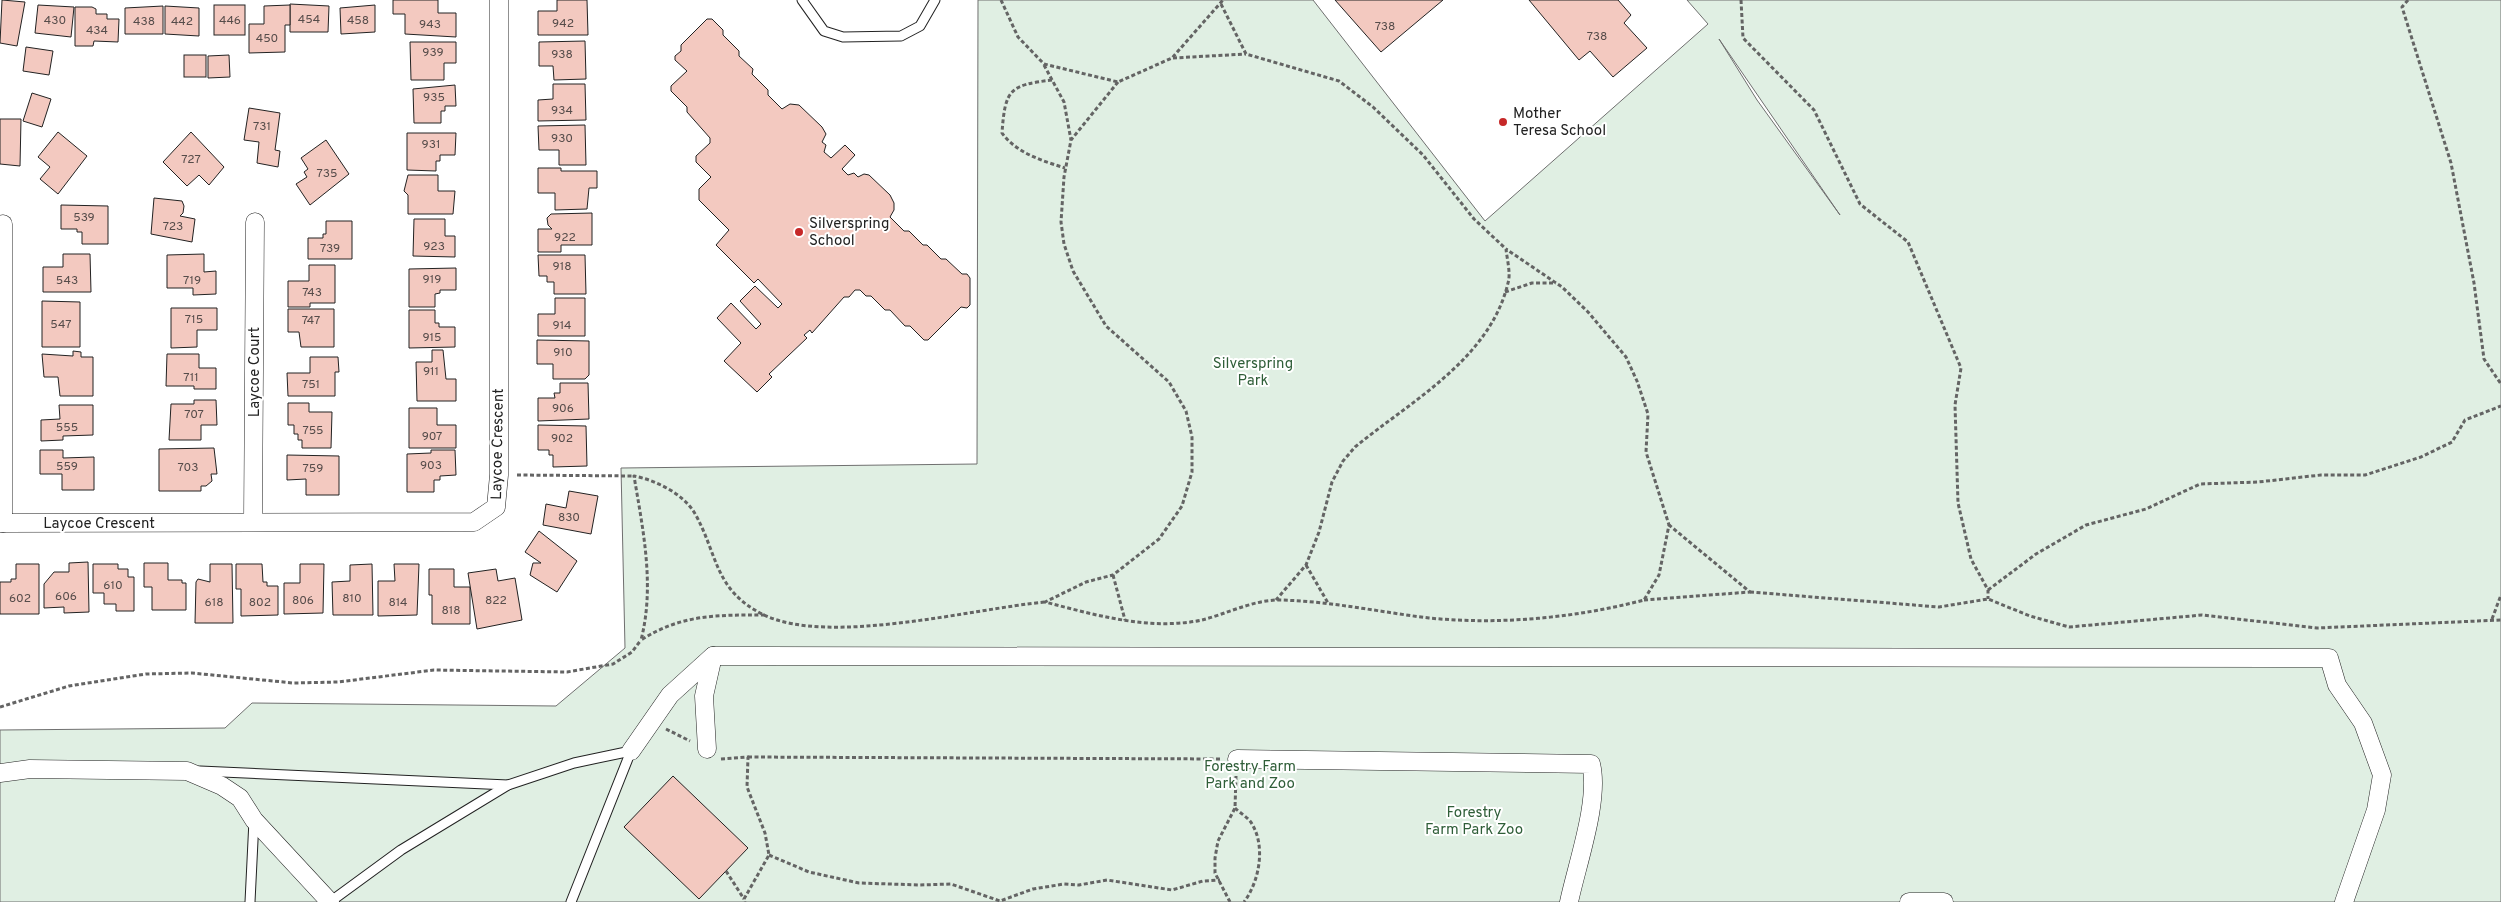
<svg xmlns="http://www.w3.org/2000/svg" width="2501" height="902" font-family="Overpass,sans-serif">
	<rect width="100%" height="100%" fill="#fff"/>
	<!-- green -->
	<path fill="#e0efe3" stroke="#6f6f6f" fill-rule="evenodd" d="M978,0H1313L1485,221L1708,24L1687,0H2501V902H0V730L225,728L252,703L556,706L625,648L621,468L977,464ZM1719,39L1840,215L1757,100Z"/>
	<!-- building -->
	<g fill="#f3c9c0" stroke="#222">
		<polygon points="2,0 25,2 17,46 0,43"/>
		<polygon points="393,0 438,0 438,13 456,13 456,37 405,34 405,14 393,14"/>
		<polygon points="557,0 587,0 588,35 538,35 538,11 557,11"/>
		<polygon points="1335,0 1443,0 1381,52"/>
		<polygon points="1529,0 1618,0 1631,15 1624,23 1647,48 1613,77 1590,51 1579,60"/>
		<polygon points="290,4 329,6 328,32 290,32"/>
		<polygon points="38,5 74,7 71,37 35,33"/>
		<rect x="214" y="5" width="31" height="30"/>
		<polygon points="290,5 290,25 285,25 285,52 249,53 249,24 264,24 264,6"/>
		<polygon points="375,5 375,32 341,34 340,8"/>
		<polygon points="163,6 163,34 125,34 125,8"/>
		<polygon points="165,6 199,8 199,36 165,34"/>
		<polygon points="75,7 92,7 96,9 96,14 107,14 107,19 119,19 118,42 94,41 93,46 75,46"/>
		<polygon points="707,19 712,19 723,30 723,35 739,51 739,56 753,69 752,74 768,90 768,95 782,109 790,104 799,105 822,127 826,134 822,142 826,145 824,152 831,158 845,145 855,155 842,169 848,175 854,173 858,177 864,174 869,175 890,195 894,203 894,210 890,217 904,231 909,231 923,245 927,245 941,259 946,259 962,274 967,274 970,278 970,305 967,308 961,307 928,340 924,340 910,326 905,326 890,310 885,310 871,296 866,296 860,290 855,290 849,297 844,297 812,333 810,330 804,335 807,338 769,374 772,377 757,392 724,361 741,343 717,318 731,303 756,329 761,324 740,301 755,286 778,308 782,304 758,279 754,283 716,245 729,230 699,200 699,189 711,177 696,162 696,156 710,143 710,138 687,112 687,107 671,91 671,86 687,71 675,60 675,56 681,51 681,45"/>
		<polygon points="585,41 586,79 554,80 553,66 539,66 539,42"/>
		<polygon points="410,42 456,42 456,63 444,63 444,80 411,80"/>
		<polygon points="26,47 53,51 49,75 23,71"/>
		<rect x="184" y="55" width="22" height="22"/>
		<polygon points="229,55 230,77 208,78 208,56"/>
		<polygon points="553,84 585,84 586,120 538,121 538,100 553,99"/>
		<polygon points="455,85 456,106 445,106 445,111 441,111 441,123 414,123 413,89"/>
		<polygon points="32,93 51,99 42,127 23,121"/>
		<polygon points="249,108 280,113 275,150 280,151 278,167 257,163 259,142 244,140"/>
		<polygon points="0,119 21,119 20,166 0,164"/>
		<polygon points="585,125 586,165 559,165 559,150 539,150 538,126"/>
		<polygon points="58,132 87,156 58,194 40,179 50,167 38,157"/>
		<polygon points="191,132 224,167 209,185 199,175 187,186 163,162"/>
		<polygon points="407,133 456,133 455,155 440,155 440,161 436,161 436,171 407,170"/>
		<polygon points="326,140 349,174 310,205 296,184 307,177 304,172 308,169 301,158"/>
		<polygon points="538,168 561,168 561,171 597,171 597,188 589,188 587,209 555,210 555,193 538,193"/>
		<polygon points="408,175 438,175 438,191 455,191 453,214 408,214 408,195 404,191"/>
		<polygon points="154,198 182,201 184,206 183,213 180,216 195,219 192,242 151,234"/>
		<polygon points="61,205 108,206 108,244 82,244 82,232 77,232 77,229 61,229"/>
		<polygon points="592,213 592,245 561,245 561,252 538,252 538,229 552,229 548,225 547,218 551,214"/>
		<polygon points="414,219 445,219 445,236 455,236 455,257 413,256"/>
		<polygon points="326,221 352,221 352,259 308,259 308,238 323,238 323,234 326,234"/>
		<polygon points="63,254 90,254 91,292 43,292 43,267 63,267"/>
		<polygon points="204,254 204,272 216,271 216,294 193,295 193,288 167,288 167,255"/>
		<polygon points="538,255 585,255 586,294 554,294 554,282 547,282 547,276 539,276"/>
		<polygon points="309,265 335,265 335,303 310,303 310,307 288,307 288,281 309,281"/>
		<polygon points="456,268 456,290 440,290 440,293 435,294 435,307 409,307 409,269"/>
		<polygon points="555,298 585,298 585,336 538,336 538,314 555,314"/>
		<polygon points="42,301 80,302 80,347 42,347"/>
		<polygon points="171,308 217,308 217,330 197,330 197,347 171,348"/>
		<polygon points="288,309 334,309 334,347 301,347 299,332 288,332"/>
		<polygon points="409,310 435,310 435,323 439,323 439,327 455,327 455,347 409,348"/>
		<polygon points="537,340 589,341 589,375 585,379 553,379 553,364 537,364"/>
		<polygon points="432,350 443,350 446,379 456,379 456,401 417,401 416,362 432,362"/>
		<polygon points="73,351 81,352 81,357 93,357 93,396 60,396 58,377 44,377 42,354 73,356"/>
		<polygon points="167,354 199,354 199,368 216,368 216,389 194,389 194,386 166,386"/>
		<polygon points="310,357 338,357 339,372 335,372 335,396 288,396 287,373 310,373"/>
		<polygon points="560,383 588,383 589,419 538,421 538,398 555,398 554,393 560,393"/>
		<polygon points="194,400 216,400 217,425 201,425 201,440 169,440 171,404 194,404"/>
		<polygon points="288,403 309,403 309,412 332,412 331,448 302,448 302,440 298,440 298,434 294,434 294,425 288,425"/>
		<polygon points="59,405 93,405 93,435 63,436 63,440 41,441 41,420 60,419"/>
		<polygon points="409,408 437,408 437,425 456,425 456,448 409,448"/>
		<polygon points="538,425 586,426 587,466 553,467 553,455 549,455 549,450 538,450"/>
		<polygon points="214,448 217,474 211,474 212,481 206,486 201,486 201,491 159,491 159,449"/>
		<polygon points="40,450 63,450 63,458 94,457 94,490 62,490 62,474 40,474"/>
		<polygon points="431,450 455,450 456,475 440,476 440,480 434,480 434,492 407,492 407,454 431,453"/>
		<polygon points="287,455 339,456 339,495 306,495 306,479 287,480"/>
		<polygon points="569,491 598,496 591,534 543,525 546,504 566,508"/>
		<polygon points="539,531 577,561 557,592 530,575 533,563 541,563 525,552"/>
		<polygon points="88,562 89,612 64,613 64,607 44,608 44,584 54,572 69,572 69,563"/>
		<polygon points="144,563 168,563 168,580 182,580 182,583 186,583 186,610 152,610 152,587 144,587"/>
		<polygon points="16,564 39,564 39,614 0,614 0,582 11,582 11,579 16,579"/>
		<polygon points="93,564 118,564 118,569 128,569 128,577 134,577 134,611 116,611 116,604 104,604 104,593 93,593"/>
		<polygon points="210,564 232,564 233,623 195,623 196,582 198,579 210,582"/>
		<polygon points="236,564 262,564 263,582 267,582 267,586 278,586 278,615 241,616 241,589 236,589"/>
		<polygon points="300,564 324,564 323,613 284,614 284,583 300,583"/>
		<polygon points="372,564 373,615 333,615 332,582 350,581 350,565"/>
		<polygon points="394,564 419,564 417,615 378,616 378,581 395,581"/>
		<polygon points="429,569 454,569 454,587 470,587 470,624 432,624 432,595 429,595"/>
		<polygon points="496,569 498,581 515,578 522,620 477,629 468,573"/>
		<polygon points="673,776 748,848 699,899 624,827"/>
	</g>
	<g fill="none" stroke-linecap="round" stroke-linejoin="round">
		<!-- service casing -->
		<g stroke="#222" stroke-width="11">
			<g id="service">
				<polyline points="802,0 824,31 843,37 901,36 920,26 935,0"/>
				<polyline points="200,771 508,785"/>
				<polyline points="250,902 254,820"/>
				<polyline points="330,902 401,850 508,785 574,763 631,751"/>
				<polyline points="571,902 631,751"/>
			</g>
		</g>
		<!-- minor casing -->
		<g stroke="#222" stroke-width="19">
			<g id="minor">
				<polyline points="3,224 3,523"/>
				<polyline points="253,522 255,222"/>
				<polyline points="0,523 474,522 496,507 499,475 499,0"/>
				<polyline points="707,749 704,696 713,656"/>
				<polyline points="631,751 670,695 713,656 2329,658 2337,685 2363,723 2382,775 2376,810 2344,902"/>
				<path d="M1237,759L1591,764C1600,800 1577,864 1569,902"/>
				<polyline points="0,773 30,769 187,771 222,786 240,798 254,820 330,902"/>
				<polyline points="1909,902 1944,902"/>
			</g>
		</g>
		<!-- path -->
		<g stroke="#646464" stroke-width="3" stroke-dasharray="4 2.5" stroke-linecap="butt">
			<polyline points="1001,0 1018,37 1044,64 1118,82 1172,58 1223,0"/>
			<polyline points="1741,0 1743,38 1814,110 1860,204 1908,242 1961,368 1955,405 1958,503 1971,559 1988,590 1988,599"/>
			<polyline points="2408,0 2402,7 2451,163 2474,283 2484,359 2501,384"/>
			<path d="M1221,4L1246,54L1339,81L1373,107L1423,155L1474,219L1506,249C1507,259 1511,274 1508,283C1490,359 1411,401 1355,447L1343,461L1332,482L1319,532L1306,565L1276,600"/>
			<polyline points="1173,58 1246,54"/>
			<polyline points="1044,65 1064,102 1071,140"/>
			<path d="M1052,80C1010,85 1005,89 1002,133C1016,153 1043,161 1065,168"/>
			<path d="M1118,82L1071,140L1064,177L1061,222L1064,244L1073,271L1106,326L1169,382L1186,411L1192,437V472L1182,506L1159,539L1113,575L1086,582L1045,602C1095,615 1150,631 1202,620C1226,614 1253,600 1279,600C1330,601 1379,612 1429,618C1500,625 1575,618 1644,600L1659,575L1669,525L1646,452L1648,414L1637,381L1626,357L1588,312L1562,287L1506,249"/>
			<polyline points="1505,292 1532,283 1556,283"/>
			<polyline points="517,475 634,476"/>
			<polyline points="1306,565 1328,603"/>
			<polyline points="1113,575 1125,620"/>
			<polyline points="1988,590 2036,554 2086,525 2146,509 2200,484 2258,482 2321,475 2365,475 2421,457 2452,442 2465,420 2501,406"/>
			<polyline points="1750,592 1939,607 1988,599 2030,616 2069,627 2202,615 2317,628 2501,620"/>
			<polyline points="1644,600 1750,592 1669,525"/>
			<path d="M765,615C717,615 682,614 641,640C655,586 643,530 634,476C655,480 682,493 694,512C718,553 713,590 764,615C830,646 971,609 1045,602"/>
			<polyline points="2492,619 2501,595"/>
			<polyline points="0,707 69,686 146,674 192,673 293,683 338,682 434,670 567,672 613,664 632,652 641,640"/>
			<polyline points="666,729 690,741"/>
			<polyline points="748,757 1220,759"/>
			<polyline points="721,759 748,757 747,787 765,833 769,855 744,899 745,902"/>
			<path d="M1235,808C1240,813 1249,818 1252,824C1266,847 1259,882 1244,902"/>
			<polyline points="769,855 809,872 859,883 920,885 951,884 1000,901 1033,889 1064,884 1079,885 1107,880 1172,890 1203,881 1220,880"/>
			<polyline points="726,871 744,899"/>
			<polyline points="1230,902 1215,873 1215,858 1218,841 1235,808 1236,776"/>
		</g>
		<!-- service -->
		<use href="#service" stroke="#fff" stroke-width="9"/>
		<!-- minor -->
		<use href="#minor" stroke="#fff" stroke-width="18"/>
	</g>
	<!-- markers -->
	<g fill="#c62828" stroke="#fff" stroke-width="2">
		<circle cx="1503" cy="122" r="5"/>
		<circle cx="799" cy="232" r="5"/>
	</g>
	<g text-anchor="middle" stroke-width="4" stroke-linejoin="round" paint-order="stroke">
		<!-- number labels -->
		<g font-size="12" fill="#564c4a">
			<text x="309" y="23">454</text>
			<text x="55" y="24">430</text>
			<text x="230" y="24">446</text>
			<text x="358" y="24">458</text>
			<text x="144" y="25">438</text>
			<text x="182" y="25">442</text>
			<text x="563" y="27">942</text>
			<text x="430" y="28">943</text>
			<text x="1385" y="30">738</text>
			<text x="97" y="34">434</text>
			<text x="1597" y="40">738</text>
			<text x="267" y="42">450</text>
			<text x="433" y="56">939</text>
			<text x="562" y="58">938</text>
			<text x="434" y="101">935</text>
			<text x="562" y="114">934</text>
			<text x="262" y="130">731</text>
			<text x="562" y="142">930</text>
			<text x="431" y="148">931</text>
			<text x="191" y="163">727</text>
			<text x="327" y="177">735</text>
			<text x="84" y="221">539</text>
			<text x="173" y="230">723</text>
			<text x="565" y="241">922</text>
			<text x="434" y="250">923</text>
			<text x="330" y="252">739</text>
			<text x="562" y="270">918</text>
			<text x="432" y="283">919</text>
			<text x="67" y="284">543</text>
			<text x="192" y="284">719</text>
			<text x="312" y="296">743</text>
			<text x="194" y="323">715</text>
			<text x="311" y="324">747</text>
			<text x="61" y="328">547</text>
			<text x="562" y="329">914</text>
			<text x="432" y="341">915</text>
			<text x="563" y="356">910</text>
			<text x="431" y="375">911</text>
			<text x="191" y="381">711</text>
			<text x="311" y="388">751</text>
			<text x="563" y="412">906</text>
			<text x="194" y="418">707</text>
			<text x="67" y="431">555</text>
			<text x="313" y="434">755</text>
			<text x="432" y="440">907</text>
			<text x="562" y="442">902</text>
			<text x="431" y="469">903</text>
			<text x="67" y="470">559</text>
			<text x="188" y="471">703</text>
			<text x="313" y="472">759</text>
			<text x="569" y="521">830</text>
			<text x="113" y="589">610</text>
			<text x="66" y="600">606</text>
			<text x="20" y="602">602</text>
			<text x="352" y="602">810</text>
			<text x="303" y="604">806</text>
			<text x="496" y="604">822</text>
			<text x="214" y="606">618</text>
			<text x="260" y="606">802</text>
			<text x="398" y="606">814</text>
			<text x="451" y="614">818</text>
		</g>
		<!-- poi labels -->
		<g font-size="15" fill="#222" stroke="#fff" text-anchor="start">
			<text x="1513" y="118">Mother<tspan x="1513" dy="17">Teresa School</tspan></text>
			<text x="809" y="228">Silverspring<tspan x="809" dy="17">School</tspan></text>
		</g>
		<!-- park labels -->
		<g font-size="15" fill="#2f5e38" stroke="#fff">
			<text x="1253" y="368">Silverspring<tspan x="1253" dy="17">Park</tspan></text>
			<text x="1250" y="771">Forestry Farm<tspan x="1250" dy="17">Park and Zoo</tspan></text>
			<text x="1474" y="817">Forestry<tspan x="1474" dy="17">Farm Park Zoo</tspan></text>
		</g>
		<!-- street labels -->
		<g font-size="15" fill="#222" stroke="#fff">
			<text transform="translate(254 372) rotate(-90)" y="5">Laycoe Court</text>
			<text transform="translate(497 444) rotate(-89)" y="5">Laycoe Crescent</text>
			<text x="99" y="528">Laycoe Crescent</text>
		</g>
	</g>
</svg>
